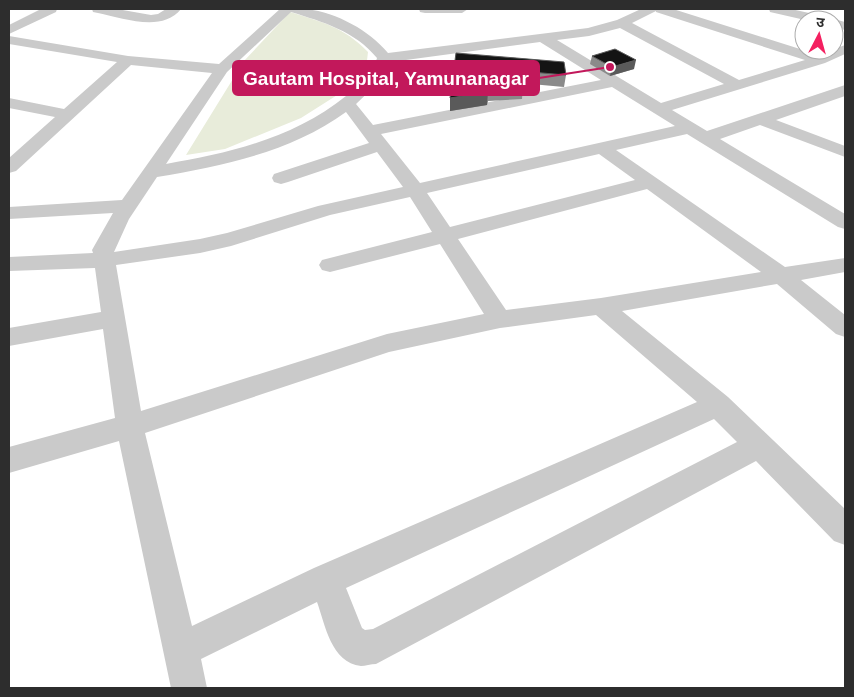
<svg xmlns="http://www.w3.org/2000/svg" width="854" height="697" font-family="Arial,'Noto Sans Devanagari',sans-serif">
	<rect width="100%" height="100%" fill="#fff"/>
	<!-- green -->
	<path fill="#e8ecda" d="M290,12C322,22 344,27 368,52L366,69L342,92L301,118L225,149L186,155L244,61Z"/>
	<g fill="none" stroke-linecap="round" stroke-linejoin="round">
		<!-- minor -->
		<g fill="#cacaca" fill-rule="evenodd">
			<polygon points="41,9 57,9 56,12 9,34 9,25"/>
			<path d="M92,9H117L151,15L158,14L166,9H181C162,33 123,18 98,13L93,12Z"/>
			<path d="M280,9C289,9 298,8 307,9C337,13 369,30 388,53L588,28L617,20L641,9H673L819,55L845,45V54L825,63L672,110L707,131L845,85V96L776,120L845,146V157L760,125L720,139L845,214V229L838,227L687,134L616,150L785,267L845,258V272L801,280L845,315V337L836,334L777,284L622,311L728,397L845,509V545L834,541L756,461L376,664C371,664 365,666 361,666C331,663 325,624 317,602L201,659L207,688H171L119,441L9,473V447L115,418L103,329L9,346V328L101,312L95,268L9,271V257L93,253L92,250L113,213L9,219V207L122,200L212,73L131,65L16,171L9,173V158L55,117L9,108V98L64,109L117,62L9,44V36L128,56L219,64ZM656,11V12L805,60L739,80L632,23ZM291,12C323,22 355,31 377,58C373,75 359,86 346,96C294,138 230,153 166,164L227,72ZM620,28L724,84L661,103L557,40L589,36ZM540,42L601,80L373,125L356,104L381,80L391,62ZM612,87L675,126L420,183L381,134ZM346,112L369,143L274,174L272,178L274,182L281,184L288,182L377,152L403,187L318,206L227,233L200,239L114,252L129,219L157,177C223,166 291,152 346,112ZM599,154L635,180L450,227L427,193ZM647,189L761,272L601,298L506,310L458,239ZM410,197L432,232L322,260L319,265L322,270L330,272L440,244L484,314L387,334L141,411L116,265L200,253L231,246L330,215ZM596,315L697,402L314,568L192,626L145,433L389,352L500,328ZM714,419L737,442L373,629L365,630L362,628L346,588Z"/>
			<polygon points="419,9 468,9 462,13 425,13 420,12"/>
			<polygon points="769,9 791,9 827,17 829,20 805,20 770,12"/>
			<polygon points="834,19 845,22 845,30 834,27 834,20 830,20"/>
		</g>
	</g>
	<!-- wall -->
	<g fill="#8a8a8a">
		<polygon points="456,53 566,75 564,87 520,83 523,86 522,99 488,101 487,105 450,111 450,98"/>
		<polygon points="592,56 634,69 610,76 590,64"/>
	</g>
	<!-- shaded-wall -->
	<g fill="#5a5a5a">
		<polygon points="636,60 634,69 610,76 612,67"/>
		<polygon points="483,68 482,80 478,94 479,82"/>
		<polygon points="488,92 487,105 450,111 450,98"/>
	</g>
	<!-- building -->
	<g fill="#141414" stroke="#5a5a5a">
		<polygon points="615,49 636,60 612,67 592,56"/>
		<polygon points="456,53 564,62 566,75 483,68 479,82 515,78 523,86 488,89 488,92 450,98"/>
	</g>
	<!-- callouts -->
	<path fill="none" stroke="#c2185b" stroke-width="2" d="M610 67L539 78"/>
	<circle fill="#c2185b" stroke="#fff" stroke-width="2" cx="610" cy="67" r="5"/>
	<rect fill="#c2185b" stroke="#c2185b" stroke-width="2" x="233" y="61" width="306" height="34" rx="5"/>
	<g font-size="19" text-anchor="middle" font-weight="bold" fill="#fff">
		<text x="386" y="85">Gautam Hospital, Yamunanagar</text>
	</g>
	<!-- border -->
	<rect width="854" height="697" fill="none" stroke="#2d2d2d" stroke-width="20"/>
	<!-- north arrow -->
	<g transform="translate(819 35) rotate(6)"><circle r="24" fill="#ffffff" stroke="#ababab"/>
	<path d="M0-4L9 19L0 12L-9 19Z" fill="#f42060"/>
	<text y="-8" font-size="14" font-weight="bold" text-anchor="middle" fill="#2d2d2d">उ</text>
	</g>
</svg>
